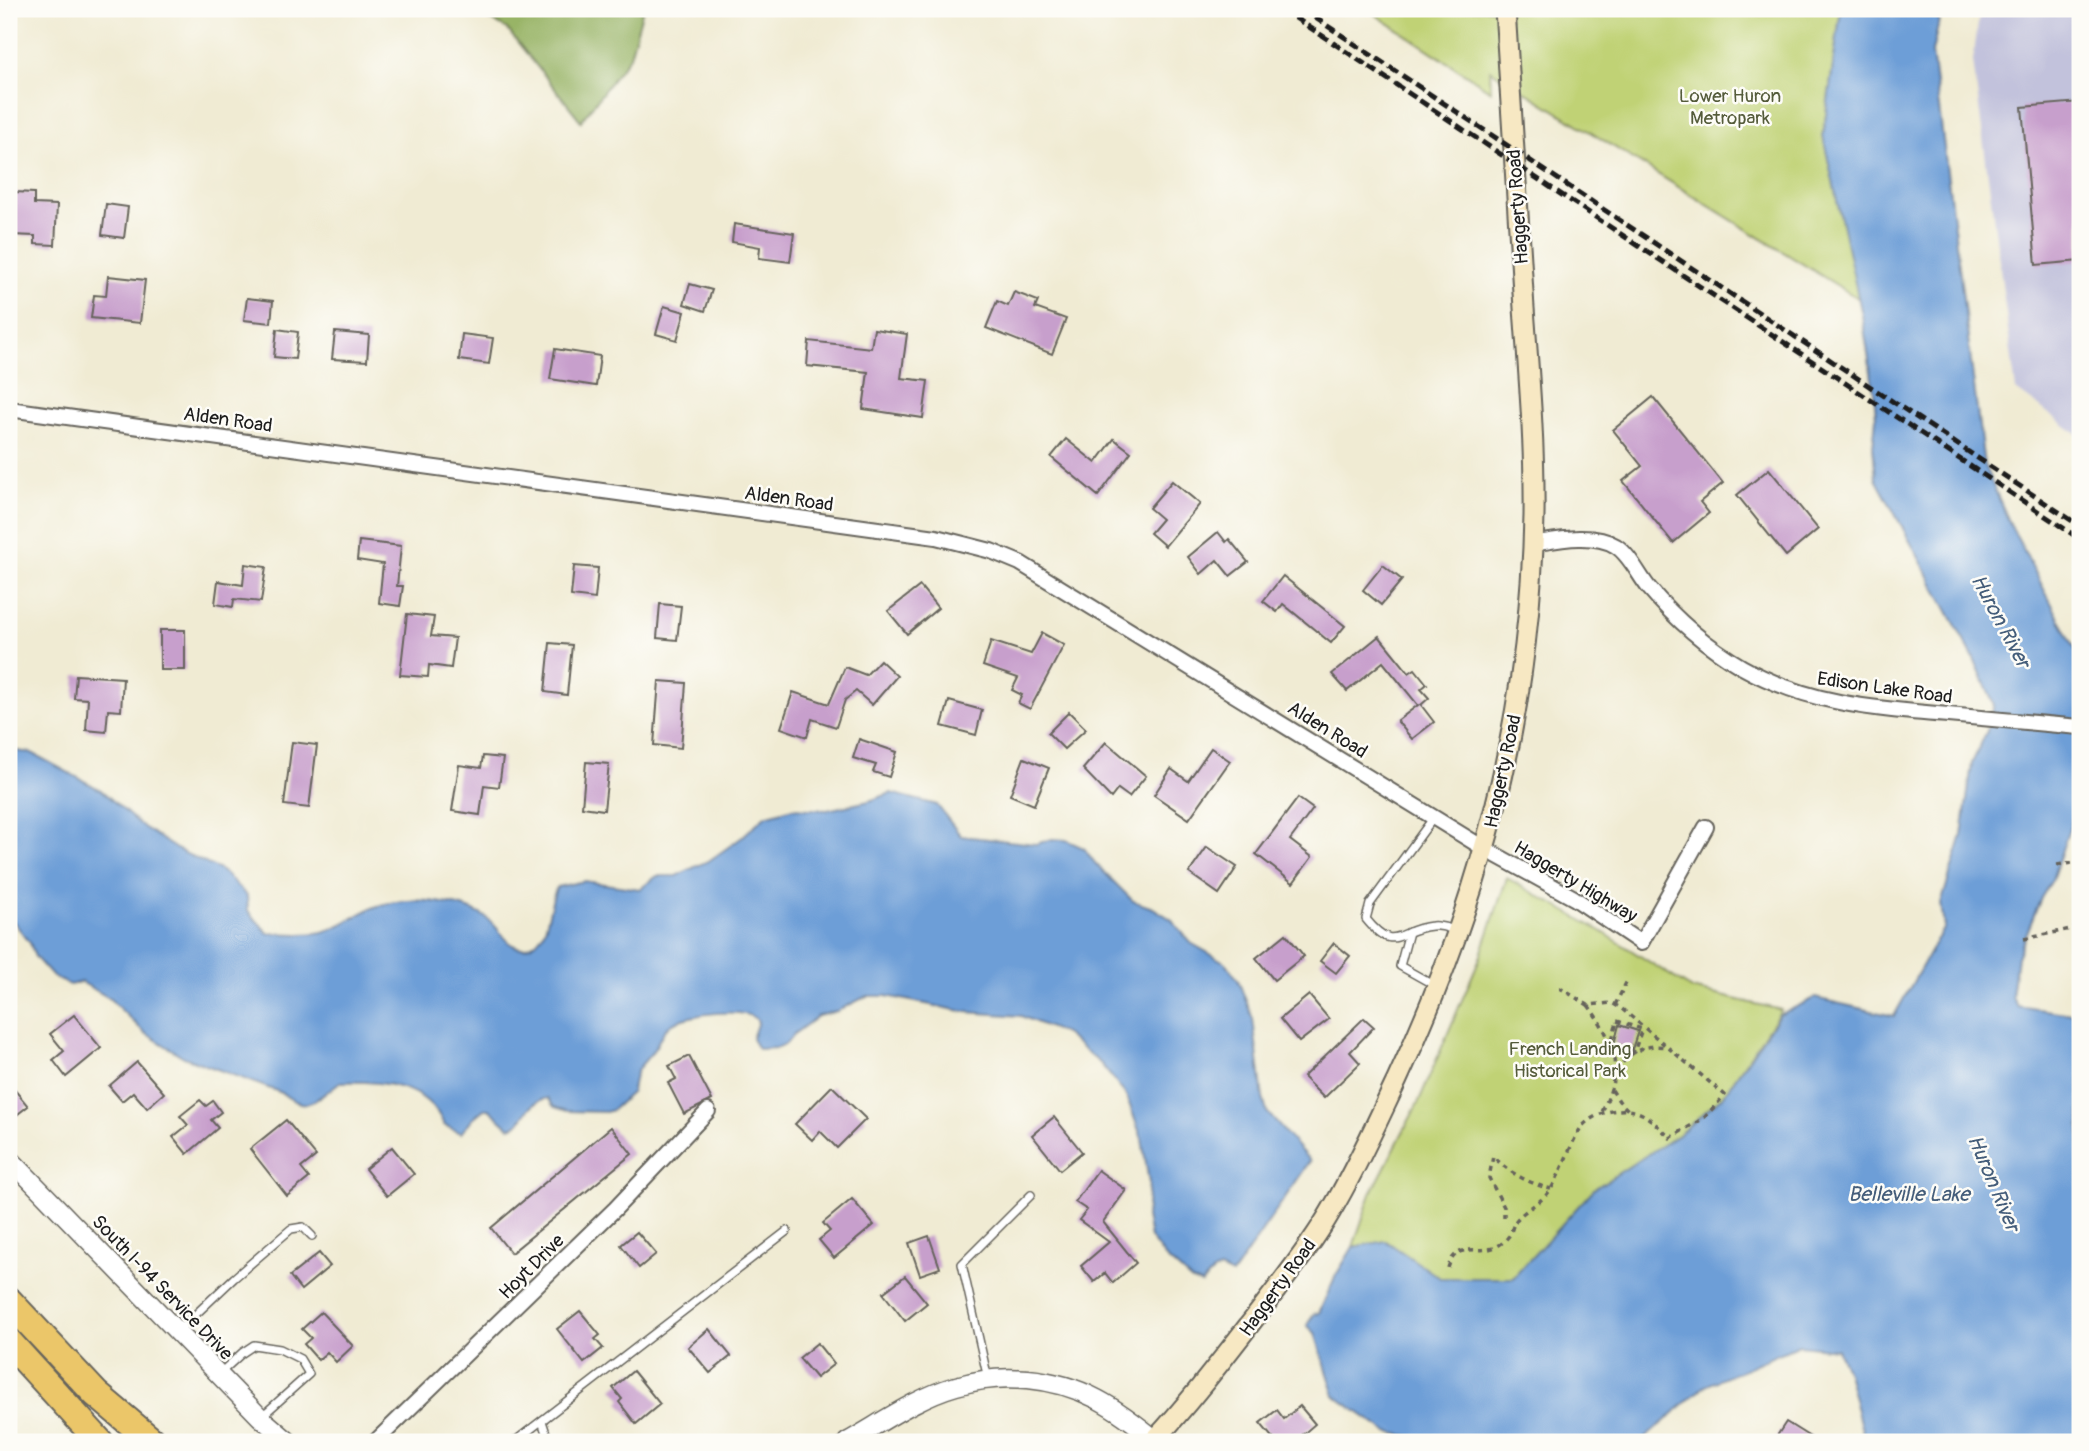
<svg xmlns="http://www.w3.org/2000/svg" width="2089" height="1451" font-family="Pangolin,sans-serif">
	<rect width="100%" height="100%" fill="#fdfcf7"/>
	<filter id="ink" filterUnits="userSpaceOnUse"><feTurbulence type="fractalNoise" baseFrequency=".0143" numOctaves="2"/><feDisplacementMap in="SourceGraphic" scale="14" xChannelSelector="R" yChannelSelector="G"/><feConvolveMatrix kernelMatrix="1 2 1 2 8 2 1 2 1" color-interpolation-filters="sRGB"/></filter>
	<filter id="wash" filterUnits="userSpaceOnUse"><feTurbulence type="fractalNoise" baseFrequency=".00686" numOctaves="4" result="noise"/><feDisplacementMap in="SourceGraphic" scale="28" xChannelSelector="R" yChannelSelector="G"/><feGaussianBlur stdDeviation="1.57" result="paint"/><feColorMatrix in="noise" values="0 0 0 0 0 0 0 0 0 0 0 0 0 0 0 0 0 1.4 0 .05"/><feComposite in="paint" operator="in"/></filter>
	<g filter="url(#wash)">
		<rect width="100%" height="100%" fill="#f0ebd3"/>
		<!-- industrial -->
		<polygon fill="#c2c2dc" points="1980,9 2080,9 2080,436 2016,390 1973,61"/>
		<!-- green -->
		<g fill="#c0d275" stroke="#6e7748" stroke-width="2">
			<polygon points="1367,9 1841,9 1823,136 1859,299 1490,70 1491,91"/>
			<polygon points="1507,878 1601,931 1692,989 1781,1010 1722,1097 1678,1135 1594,1189 1513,1278 1440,1278 1386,1241 1353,1247 1371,1194 1419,1101 1479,960"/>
		</g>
		<!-- forest -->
		<polygon fill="#98b466" stroke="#5a6841" stroke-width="2" points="471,9 643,9 630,56 581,121 507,29"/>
		<!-- water -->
		<g fill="#6d9ed7" stroke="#445d7a" stroke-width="2">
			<polygon points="1841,9 1942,9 1932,52 1984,465 2011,526 2080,658 2080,776 2076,808 2052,880 2041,898 2017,957 2012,997 2017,1006 2080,1015 2080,1442 1865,1442 1847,1372 1837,1349 1799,1345 1703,1387 1641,1442 1499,1442 1485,1436 1440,1442 1387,1432 1335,1396 1315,1333 1307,1325 1314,1314 1319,1313 1335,1277 1353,1247 1386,1241 1440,1278 1513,1278 1594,1189 1678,1135 1722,1097 1779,1015 1815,998 1894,1016 1944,927 1941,904 1962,835 1972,763 1987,731 1994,705 1974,659 1876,479 1873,446 1876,418 1874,392 1862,315 1823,136"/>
			<path d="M9,750L32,753L101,790L139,824L176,849L222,871L247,896L248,911L268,933C285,933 306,936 322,932C344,927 360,910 381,905C394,901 416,900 429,901C447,903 477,908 490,921C501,930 511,953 527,947C551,940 547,905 557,887L584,881L640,889L657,876H676L710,860L741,838L765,816L793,808L827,810L869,801L891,793L937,805L961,836L1036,844L1052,839L1066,840L1084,848L1095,863L1133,901L1153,908L1171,919L1191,943L1226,963L1238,980L1253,1019L1263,1098L1267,1112L1310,1161L1232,1275L1220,1269L1214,1271L1201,1284L1192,1281L1165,1257L1150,1238L1146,1217L1149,1183L1142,1139L1126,1095L1101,1064L1065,1034L1021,1016L966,1012L886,996H867L837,1011L818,1016L794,1034L786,1044L777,1048L758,1049L752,1039L758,1021C746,1006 687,1014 671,1024C662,1030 661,1038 656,1046C644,1067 635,1062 632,1092L612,1110L606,1112L567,1111L554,1107L548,1098C522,1103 526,1126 509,1127L489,1109H484L473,1118L461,1133L444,1125C427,1083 379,1081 340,1082C317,1098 309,1115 282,1093L184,1057L145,1033L109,998L81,982L70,985L53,977L35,957L30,943L9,916Z"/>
		</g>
		<g id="blocks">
			<!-- building -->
			<g fill="#c79fcc">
				<polygon points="2080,102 2080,261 2036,265 2022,107"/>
				<polygon points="14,192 34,193 34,204 57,205 55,245 35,244 35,236 12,235"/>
				<polygon points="106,204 128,207 124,238 102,235"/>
				<polygon points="734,224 794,233 790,262 759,258 760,247 732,242"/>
				<polygon points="108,276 145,280 140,323 91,318 94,295 106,296"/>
				<polygon points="690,284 712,290 705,311 684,304"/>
				<polygon points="1014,292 1038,301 1035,308 1066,319 1052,354 986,328 997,301 1008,306"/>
				<polygon points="247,298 273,301 271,323 244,320"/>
				<polygon points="664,306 685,312 677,340 656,334"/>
				<polygon points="277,329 298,332 295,359 274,357"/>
				<polygon points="874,329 907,334 901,378 928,381 923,418 863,409 868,372 807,366 809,341 871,348"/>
				<polygon points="335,332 369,335 367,361 332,359"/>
				<polygon points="462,334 493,338 489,364 459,360"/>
				<polygon points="555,349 600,356 596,386 550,379"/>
				<polygon points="1653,397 1723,483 1700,502 1709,513 1673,543 1623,481 1642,466 1613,430"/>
				<polygon points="1066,439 1096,463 1114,439 1131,452 1098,496 1051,457"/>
				<polygon points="1769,469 1818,529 1786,556 1737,495"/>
				<polygon points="1172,481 1200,504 1165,546 1150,533 1162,519 1149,508"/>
				<polygon points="1218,532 1226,542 1229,539 1248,562 1230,576 1217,560 1201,574 1188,557"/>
				<polygon points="359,541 401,546 397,586 403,586 400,606 379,603 383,564 357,560"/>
				<polygon points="245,564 266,567 261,602 234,599 233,607 215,604 218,581 243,585"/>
				<polygon points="1383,565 1402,580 1381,605 1363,590"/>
				<polygon points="574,566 598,568 595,599 571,596"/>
				<polygon points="1283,576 1345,626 1331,643 1283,604 1277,612 1263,601"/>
				<polygon points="920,586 938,608 907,634 888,611"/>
				<polygon points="660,604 681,606 677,640 657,638"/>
				<polygon points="407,614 434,617 431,636 455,638 451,668 429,665 428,677 400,675"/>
				<rect x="160" y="630" width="25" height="40"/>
				<polygon points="1042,633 1064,645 1030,709 1018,703 1022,695 1012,690 1018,678 983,666 991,641 1031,654"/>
				<polygon points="1379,636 1409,673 1415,669 1427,684 1421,689 1429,698 1421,705 1434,722 1412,739 1397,721 1418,705 1383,662 1347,691 1332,674"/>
				<polygon points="550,643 572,645 567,695 545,692"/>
				<polygon points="880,660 897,676 872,705 856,691 845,700 836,727 812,719 807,737 781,728 793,692 829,704 845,667 866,675"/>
				<polygon points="76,675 123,678 121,711 108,710 106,732 86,730 88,699 74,698"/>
				<polygon points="659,681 686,683 681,748 654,745"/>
				<polygon points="949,701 982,710 976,735 942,726"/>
				<polygon points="1069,712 1086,729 1064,749 1048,733"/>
				<polygon points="859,739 897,752 889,777 873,772 876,765 853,758"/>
				<polygon points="292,742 317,745 309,808 284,805"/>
				<polygon points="1106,742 1146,776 1129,797 1118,789 1111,798 1083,769"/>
				<polygon points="1211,748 1230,761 1189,819 1154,795 1171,769 1188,781"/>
				<polygon points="483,756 503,758 499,787 484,785 480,815 452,811 459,765 481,768"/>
				<polygon points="1024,758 1049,768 1034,805 1010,795"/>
				<polygon points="586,762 609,764 604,810 582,807"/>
				<polygon points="1298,798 1313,809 1290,840 1312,857 1293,883 1256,854"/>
				<polygon points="1207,847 1237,867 1219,894 1189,873"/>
				<polygon points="1286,934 1304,956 1274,980 1256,958"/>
				<polygon points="1334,943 1350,956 1336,973 1320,961"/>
				<polygon points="1309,995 1329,1019 1299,1042 1280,1019"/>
				<polygon points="74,1015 101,1048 66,1077 53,1060 64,1051 50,1034"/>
				<polygon points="1364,1018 1374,1027 1350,1052 1360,1063 1324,1098 1303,1077"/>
				<polygon points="1619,1025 1638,1031 1632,1049 1614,1044"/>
				<polygon points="689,1056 712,1100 684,1114 668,1083 676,1079 669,1066"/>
				<polygon points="137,1062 164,1093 147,1108 133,1092 122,1101 109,1086"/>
				<polygon points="9,1083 28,1106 9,1121"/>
				<polygon points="832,1086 866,1119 837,1148 820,1131 812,1140 795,1124"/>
				<polygon points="200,1100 206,1106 213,1101 221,1112 211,1120 218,1128 187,1154 173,1137 188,1125 180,1116"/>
				<polygon points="1054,1117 1082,1152 1060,1170 1032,1135"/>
				<polygon points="286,1120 316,1156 301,1168 309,1178 287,1196 250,1149"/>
				<polygon points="611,1127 632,1154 511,1253 491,1228"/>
				<polygon points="392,1147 414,1174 387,1196 365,1169"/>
				<polygon points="1098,1170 1126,1190 1103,1222 1136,1263 1113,1283 1105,1273 1094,1282 1081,1266 1109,1242 1079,1220 1087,1210 1075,1202"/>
				<polygon points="852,1199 874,1225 834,1258 819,1240 830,1231 823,1223"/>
				<polygon points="637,1232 656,1254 639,1268 621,1245"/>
				<polygon points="929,1236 940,1268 920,1275 909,1243"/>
				<polygon points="319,1253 330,1266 301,1290 290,1276"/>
				<polygon points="905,1276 927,1303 905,1321 883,1293"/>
				<polygon points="580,1311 600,1335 595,1339 603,1348 584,1363 557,1329"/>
				<polygon points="321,1312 353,1346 336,1362 327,1352 318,1360 304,1344 311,1338 302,1329"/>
				<polygon points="709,1329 731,1356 710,1373 688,1347"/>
				<polygon points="817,1343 834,1364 816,1378 799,1358"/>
				<polygon points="633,1371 660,1404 636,1424 619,1402 622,1399 613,1388"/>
				<polygon points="1300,1406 1315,1424 1301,1436 1306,1442 1276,1442 1260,1423 1277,1410 1284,1419"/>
				<polygon points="1786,1422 1818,1442 1773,1442"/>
			</g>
		</g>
	</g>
	<g filter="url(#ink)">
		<use href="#blocks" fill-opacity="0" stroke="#66645c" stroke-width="2"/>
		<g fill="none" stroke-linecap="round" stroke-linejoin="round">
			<!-- service casing -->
			<g stroke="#66645c" stroke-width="10">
				<g id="service">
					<path d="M1434,817L1370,904L1366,919C1395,955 1398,929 1432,926C1439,925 1448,928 1455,930"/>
					<polyline points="1409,932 1400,966 1434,985"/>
					<polyline points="178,1331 234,1278 291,1229 303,1227 312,1236"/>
					<polyline points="218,1375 242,1353 254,1345 280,1349 300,1359 309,1374 261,1417"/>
					<polyline points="988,1379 962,1264 1031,1195"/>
					<polyline points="542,1421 549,1442"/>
					<polyline points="514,1442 787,1231"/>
				</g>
			</g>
			<!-- minor casing -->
			<g stroke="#66645c" stroke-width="18">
				<g id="minor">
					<polyline points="9,409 936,537 991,551 1020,563 1485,849 1574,898 1641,943 1706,827"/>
					<path d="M1532,544C1557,540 1593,532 1616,546C1630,555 1639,576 1649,588C1676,620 1706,646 1742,667C1808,704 1874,709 1948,715C1992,719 2036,723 2080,727"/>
					<polyline points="375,1442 615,1209 708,1111"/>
				</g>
			</g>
			<!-- tertiary casing -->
			<g stroke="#66645c" stroke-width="21">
				<g id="tertiary">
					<polyline points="9,1158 260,1417 289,1442"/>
					<path d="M847,1442C881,1423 917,1397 956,1386C1002,1372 1055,1377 1097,1399C1118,1410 1140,1427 1158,1442"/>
				</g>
			</g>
			<!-- secondary casing -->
			<g stroke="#66645c" stroke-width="23">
				<path id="secondary" d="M1153,1442C1191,1401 1225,1356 1260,1311C1284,1279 1311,1246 1331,1211C1356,1169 1376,1124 1397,1080C1481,899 1530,717 1534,516C1535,447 1529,377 1524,308C1517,209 1511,109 1505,9"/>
			</g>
			<!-- motorway casing -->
			<g stroke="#66645c" stroke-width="30">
				<g id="motorway">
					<polyline points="9,1301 96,1394 153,1442"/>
					<polyline points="9,1342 100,1442"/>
				</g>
			</g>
			<!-- path -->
			<g stroke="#66645c" stroke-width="3.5" stroke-dasharray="5 5" stroke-linecap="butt">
				<polyline points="2076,808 2080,823"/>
				<polyline points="2057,865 2080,862"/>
				<polyline points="2024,939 2080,927"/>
				<path d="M1588,1005C1617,1045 1623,1067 1602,1112"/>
				<polyline points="1615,1005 1627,981"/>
				<polygon points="1617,1021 1642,1029 1634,1052 1611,1044"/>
				<path d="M1617,1071C1627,1053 1645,1043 1666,1047"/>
				<polyline points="1612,1090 1619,1101 1628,1110"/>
				<path d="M1504,1218V1207L1489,1178L1493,1156C1509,1173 1528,1183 1551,1189"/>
				<path d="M1448,1268C1458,1234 1487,1264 1508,1237C1512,1233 1512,1226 1515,1222C1524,1209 1542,1203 1551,1189C1562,1171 1568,1150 1579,1131C1589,1113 1623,1104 1642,1114C1653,1120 1662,1130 1670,1138L1704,1118L1725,1095L1622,1009L1612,1003L1588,1005L1560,988"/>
			</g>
			<!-- service -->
			<use href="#service" stroke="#fff" stroke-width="7"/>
			<!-- minor -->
			<use href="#minor" stroke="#fff" stroke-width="14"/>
			<!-- tertiary -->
			<use href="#tertiary" stroke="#fff" stroke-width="18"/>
			<!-- secondary -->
			<use href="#secondary" stroke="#f7e8c3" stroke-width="19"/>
			<!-- motorway -->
			<use href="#motorway" stroke="#ebc669" stroke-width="26"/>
			<!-- rail -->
			<g stroke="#1c1c1c" stroke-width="5" stroke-dasharray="10 5" stroke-linecap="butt">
				<polyline points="1282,9 2080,539"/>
				<polyline points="1302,9 2080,526"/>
			</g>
		</g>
	</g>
	<g text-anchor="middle" stroke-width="5" stroke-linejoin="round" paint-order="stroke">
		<!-- park labels -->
		<g font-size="19" fill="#555c3b" stroke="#fdfcf7">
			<text x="1730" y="102">Lower Huron<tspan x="1730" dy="22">Metropark</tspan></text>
			<text x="1570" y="1055">French Landing<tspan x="1570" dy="22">Historical Park</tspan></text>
		</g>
		<!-- street labels -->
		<g font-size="19" fill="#1c1c1c" stroke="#fdfcf7">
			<text transform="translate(1517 207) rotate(-94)" y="7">Haggerty Road</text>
			<text transform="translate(228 419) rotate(8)" y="7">Alden Road</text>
			<text transform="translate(789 498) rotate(8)" y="7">Alden Road</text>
			<text transform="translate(1885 687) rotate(8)" y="7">Edison Lake Road</text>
			<text transform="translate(1328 729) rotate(32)" y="7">Alden Road</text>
			<text transform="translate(1502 771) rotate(-78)" y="7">Haggerty Road</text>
			<text transform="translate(1576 881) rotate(31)" y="7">Haggerty Highway</text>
			<text transform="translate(531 1266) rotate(-45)" y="7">Hoyt Drive</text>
			<text transform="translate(163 1287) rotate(46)" y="7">South I-94 Service Drive</text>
			<text transform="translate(1277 1287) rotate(-54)" y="7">Haggerty Road</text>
		</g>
		<!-- water labels -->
		<g font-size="21" font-style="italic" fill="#445d7a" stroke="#fdfcf7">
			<text transform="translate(2001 621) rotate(62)" y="7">Huron River</text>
			<text transform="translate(1994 1183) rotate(67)" y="7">Huron River</text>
			<text x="1909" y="1201">Belleville Lake</text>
		</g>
	</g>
	<!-- margin -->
	<rect width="2089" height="1451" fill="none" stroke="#fdfcf7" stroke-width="35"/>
</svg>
